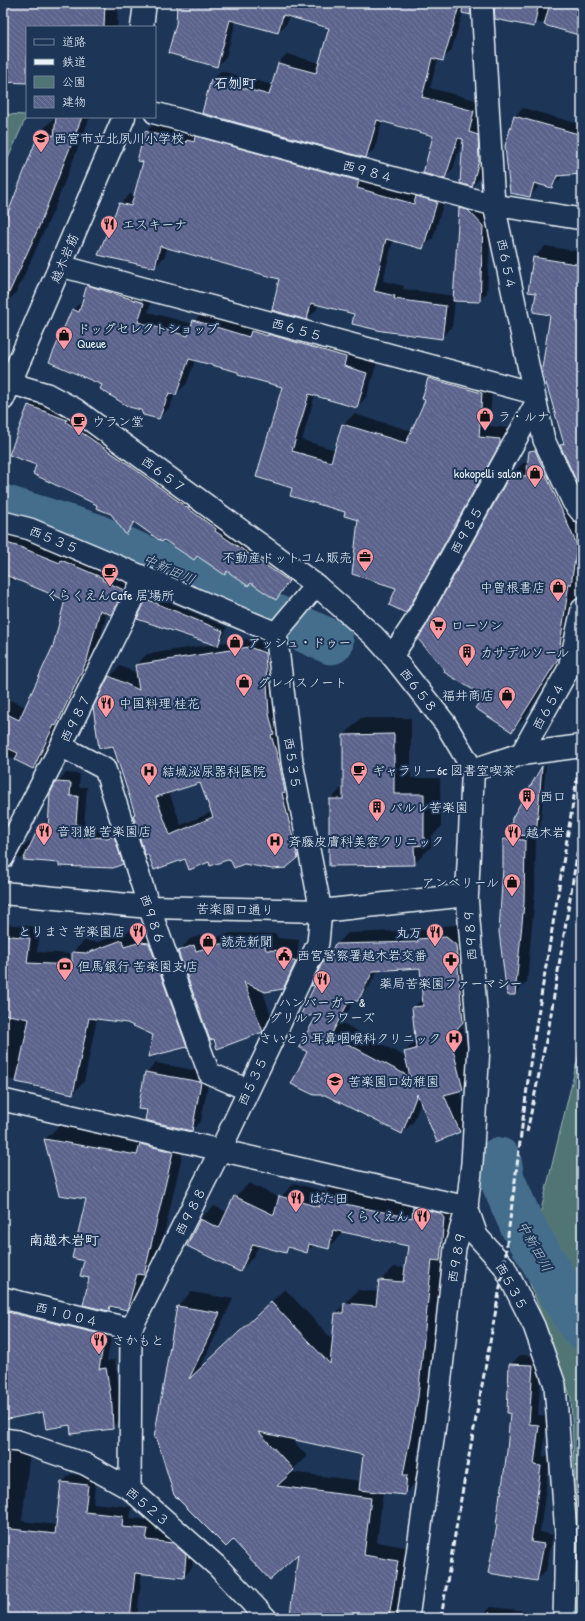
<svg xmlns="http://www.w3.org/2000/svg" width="585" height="1621" font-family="'Patrick Hand','Klee One',sans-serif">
	<defs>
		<pattern id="building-back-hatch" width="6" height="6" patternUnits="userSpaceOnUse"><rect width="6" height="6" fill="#5b648c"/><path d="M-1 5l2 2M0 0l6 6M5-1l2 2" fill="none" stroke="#737b9d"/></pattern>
	</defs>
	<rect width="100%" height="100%" fill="#1d3557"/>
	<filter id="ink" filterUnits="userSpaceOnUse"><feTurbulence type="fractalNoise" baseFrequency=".025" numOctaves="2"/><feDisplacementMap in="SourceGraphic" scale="8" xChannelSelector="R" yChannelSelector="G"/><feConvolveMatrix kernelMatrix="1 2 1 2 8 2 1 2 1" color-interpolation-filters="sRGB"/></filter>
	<g filter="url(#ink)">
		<!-- green -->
		<g fill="#517475" stroke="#9cb2b6">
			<polygon points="3,114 27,115 3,170"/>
			<polygon points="582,1041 582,1618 572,1618 577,1529 571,1398 526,1272"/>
		</g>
		<!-- shadow -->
		<g fill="#0007" fill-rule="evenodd">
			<polygon points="3,3 118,3 117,27 27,27 27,82 3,81"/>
			<polygon points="178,3 467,3 465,6 451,51 442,60 438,59 430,88 483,102 477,123 486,126 488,150 481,177 472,186 463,137 453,169 444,178 434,135 382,121 375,148 366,157 212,80 221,71 273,85 278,63 287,54 320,63 330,27 289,15 287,23 278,32 236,21 226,57 217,66 177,24"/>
			<polygon points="502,3 582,3 582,62 576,61 581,35 537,22 533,26"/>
			<polygon points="582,107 582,173 562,175 560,179 552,187 539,183 538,187 530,196 514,117 523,108 579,124"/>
			<polygon points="55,117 90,117 52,214 16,293 3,306 3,227 41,131"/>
			<polygon points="156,122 447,192 433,238 422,248 393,240 383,281 404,286 403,289 455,296 460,208 468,200 476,203 491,218 487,293 479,301 455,300 452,327 442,337 318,304 317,309 307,319 280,279 167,247 165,256 155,267 120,204 130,194 135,195 144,162 146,132"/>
			<polygon points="545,246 582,252 582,488 561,445 564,442 551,314 537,292 534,258"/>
			<polygon points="99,275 154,292 148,312 193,324 194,321 205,310 377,362 367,396 357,407 315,395 302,440 336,450 343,425 354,414 412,431 427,399 423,398 429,378 440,367 492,383 490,426 510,428 510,432 417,601 406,612 398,588 359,519 346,511 293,487 283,387 240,372 195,360 187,383 176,394 175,394 170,407 159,418 142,409 103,384 73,310 84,299 88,286"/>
			<polygon points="38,397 75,412 297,572 284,590 276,599 251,582 228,570 225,574 198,555 164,539 136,522 126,533 112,514 38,464 29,406"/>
			<polygon points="543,439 582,517 582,573 580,575 569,646 524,719 512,731 484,695 511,475 523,463 529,463 530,451"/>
			<polygon points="3,528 134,579 121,603 110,614 107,612 98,648 67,714 61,720 44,757 33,767 3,754 3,697 26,707 54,646 66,599 16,578 14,581 3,578"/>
			<path d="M152,595L227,627L222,640L219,643L261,637L276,643L308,847L297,858H231L209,861L186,858L136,813L110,677L120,666L137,673L136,665L147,654L215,644L147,600ZM201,782L212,812L181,825L169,792Z"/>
			<polygon points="361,718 411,718 411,778 440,778 441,827 431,837 431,847 414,864 330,800 344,785 344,735"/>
			<polygon points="546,764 540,830 536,834 535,891 527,982 515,994 504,867 504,839 512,831 513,818"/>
			<polygon points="66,773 80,774 79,787 87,787 84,827 118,829 132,854 122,863 60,862 17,858 23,848 32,839 34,839 40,828 49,818 57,782"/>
			<polygon points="3,924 41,927 37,952 73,954 73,952 84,941 98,942 133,930 135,936 152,931 197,1035 186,1046 154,1034 127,1022 97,1018 84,1082 73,1093 3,1078"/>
			<path d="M458,925L467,933L474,1009L462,1024L475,1078L463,1090H459L471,1120L459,1131L421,1101L414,1121L402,1133L308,1051L320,1011L317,984L324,962L331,954L336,945L348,933L427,930L430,927ZM421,967L423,998L413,1008L416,1040L405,1052L406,1057L342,1023L354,1000H357L369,987L379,969Z"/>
			<polygon points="231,933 276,934 278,938 299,940 298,950 307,950 294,977 282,988 262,989 273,1021 262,1032 179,951 190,939 205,934 207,940"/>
			<polygon points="156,1063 210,1073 201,1121 192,1130 148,1110 146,1073"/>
			<polygon points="59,1126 145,1140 186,1138 158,1261 147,1271 140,1296 127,1309 113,1306 109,1310 90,1278 85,1260 87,1198 45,1139"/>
			<path d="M336,1181L457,1204L432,1383L416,1461L420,1462L418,1480L405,1494L383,1492L377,1542L411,1548L400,1618H319L291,1613L299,1552L155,1438L178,1306L191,1292L233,1299L200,1368L285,1289L333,1340L336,1313L358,1290L379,1292L380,1281L394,1267L406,1268L409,1245L343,1231L342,1234L328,1248L314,1245L306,1252L290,1247L286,1252L259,1245L253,1257L240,1271L188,1246L200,1219L214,1206L227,1212L235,1197L249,1183L280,1198L294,1183L326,1192ZM291,1438L364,1454L361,1481L290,1472L307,1456Z"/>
			<polygon points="3,1299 113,1326 107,1361 115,1360 120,1396 121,1419 112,1428 71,1424 44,1411 3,1419"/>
			<polygon points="520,1355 542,1356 538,1415 547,1416 543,1456 550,1457 540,1532 553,1535 546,1571 537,1580 498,1524 501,1494 502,1492 508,1451 511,1412 510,1365"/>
			<polygon points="12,1449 30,1451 22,1521 57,1525 62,1483 70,1474 96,1477 93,1503 132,1507 130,1518 156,1521 155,1531 182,1534 195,1546 192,1568 184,1577 142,1572 137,1618 3,1618 3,1452 9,1452"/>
			<polygon points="491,1607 526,1611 525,1618 480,1618"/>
		</g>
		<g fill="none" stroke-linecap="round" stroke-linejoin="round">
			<!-- river -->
			<g stroke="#456e8d" stroke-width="45">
				<polyline points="3,507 93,535 331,642"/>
				<polyline points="499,1160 502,1179 522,1225 582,1327"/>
			</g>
		</g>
		<!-- building -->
		<g fill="url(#building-back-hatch)" stroke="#e8f1f8" fill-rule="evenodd">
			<polygon points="3,3 105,3 104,27 27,27 27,83 3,82"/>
			<polygon points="177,3 460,3 443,61 432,58 422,97 474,111 469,132 478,135 479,160 472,187 460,183 463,139 458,138 445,179 423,173 433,136 377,120 366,158 202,113 211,79 269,95 278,63 316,73 329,28 283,15 278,33 230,20 217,67 168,53 176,24"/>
			<polygon points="463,3 470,3 471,15 462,13"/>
			<polygon points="494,3 516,3 538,7 534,27 495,19"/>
			<polygon points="550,3 582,3 582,36 544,25"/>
			<polygon points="514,116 582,135 582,174 557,176 552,188 534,183 530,197 510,193 505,146"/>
			<polygon points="56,117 82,117 38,229 3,306 3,226 40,130 54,136"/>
			<polygon points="145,131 186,143 187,140 194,142 195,136 359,181 357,188 414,204 416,196 437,202 423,249 386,239 374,291 395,296 394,299 446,306 442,339 382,331 352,324 354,314 311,303 307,320 272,310 279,279 160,246 155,268 98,255 119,203 131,206 143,162 137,161"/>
			<polygon points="459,208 468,210 483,226 480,302 453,301"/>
			<polygon points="533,257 582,265 582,370 579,392 582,393 582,489 580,489 560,445 564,444 542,369 550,315 533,312 536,293 528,292"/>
			<polygon points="87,285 144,303 138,322 188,336 193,320 249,337 251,331 268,336 268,334 346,357 344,366 367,373 357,408 309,394 292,451 331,462 342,424 406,443 425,400 422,399 428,378 482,393 479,437 500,439 500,444 406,613 389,605 396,588 352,574 358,520 344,516 345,512 290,496 292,488 256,477 282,387 238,375 238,372 189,359 176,395 169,393 159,419 143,415 141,410 129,407 100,389 102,385 49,362 72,309 79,312"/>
			<polygon points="28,405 67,420 66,422 128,464 216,529 215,531 289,581 276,600 251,583 248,586 227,571 225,575 197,556 194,560 164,540 162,542 134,522 126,535 111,514 96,508 97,505 33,474 36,465 9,455"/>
			<polygon points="535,450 577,545 571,585 569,583 558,659 512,732 475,708 483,696 444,672 445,670 418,639 426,626 510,475 526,476 529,451"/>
			<polygon points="3,542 20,547 60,563 61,560 103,578 102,580 124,590 111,615 100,610 87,660 56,726 54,725 33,769 15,760 18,753 3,746 3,712 19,720 53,646 65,600 3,574"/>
			<polygon points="146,599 223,631 218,646 137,619"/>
			<path d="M249,647L265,653L269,714L274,734L271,735L279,762L285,792L282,793L298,858L286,868L272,869L244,864L234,868L230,859L210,866L209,862L189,870L185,859L154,870L148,854L145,855L133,815L135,814L113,746L99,748L93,707L109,676L139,690L135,665ZM200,783L213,817L170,835L156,797Z"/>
			<polygon points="394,734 394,794 424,794 424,845 414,846 415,865 329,866 329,799 343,799 343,735"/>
			<polygon points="542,766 536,836 511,835 512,818"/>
			<polygon points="56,782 71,783 70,796 78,796 75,836 107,838 114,836 123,864 113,868 59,866 59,863 23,860 39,827 48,828 50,794"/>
			<polygon points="503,839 525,840 524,903 515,995 507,995 499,932 503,867"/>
			<polygon points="3,935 30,938 27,963 72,965 72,952 87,953 122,940 124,947 141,942 149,943 187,1047 148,1057 153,1035 127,1023 89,1018 73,1094 16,1082 29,1019 3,1014"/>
			<path d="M446,937L456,945L463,1022L450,1037L463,1090L444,1095L460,1132L437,1142L417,1094L402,1134L325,1095H314L291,1084L307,1052L299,1047L318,1013L298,1020L315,985L311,986L323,961L330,960V954L335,944L418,942L417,939ZM420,968L423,1006L412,1007L416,1049L404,1052L410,1077L331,1035L349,1001H358L373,971Z"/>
			<polygon points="219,944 265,945 266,950 287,951 287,961 296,961 283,989 265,992 244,982 263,1032 217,1049 214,1039 210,1040 178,951 194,945 196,951"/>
			<polygon points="145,1072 201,1082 192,1131 145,1120 147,1110 138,1109"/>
			<polygon points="44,1139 137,1155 140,1144 173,1152 144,1275 137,1274 127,1310 110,1306 109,1311 83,1305 89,1278 80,1276 84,1261 72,1258 86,1199 59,1195"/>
			<polygon points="322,1194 341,1199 340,1203 412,1218 413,1207 440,1213 444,1218 440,1261 432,1260 418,1397 403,1475 407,1475 405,1495 359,1490 363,1455 259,1432 294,1470 277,1486 371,1498 364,1555 398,1561 389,1618 319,1618 290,1614 298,1554 270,1580 233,1540 226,1547 174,1495 157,1439 154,1438 177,1306 220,1313 189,1379 271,1302 330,1364 335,1313 343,1313 344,1303 376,1306 379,1280 403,1282 408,1246 333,1230 329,1249 309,1244 307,1253 288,1247 286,1253 253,1244 240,1272 187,1246 200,1219 219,1228 234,1196 274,1215 279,1196 319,1207"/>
			<polygon points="3,1311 105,1335 99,1369 106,1368 112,1406 113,1429 71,1434 70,1425 46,1429 43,1412 3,1420"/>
			<polygon points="509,1364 533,1365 529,1424 539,1425 534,1465 541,1466 531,1542 544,1544 537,1581 488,1573 497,1525 496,1525 500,1493 501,1494 507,1451 510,1413 507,1413"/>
			<polygon points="61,1482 88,1485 85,1512 123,1516 122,1527 148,1529 146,1540 173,1543 186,1555 184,1578 135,1573 130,1618 3,1618 3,1528 55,1534"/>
		</g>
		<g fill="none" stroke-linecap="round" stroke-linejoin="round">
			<!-- minor casing -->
			<g stroke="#e8f1f8" stroke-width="24">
				<g id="minor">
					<polyline points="482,3 494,205 544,440 573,502 582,513"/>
					<polyline points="155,113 494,205 582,219"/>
					<polyline points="61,266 533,393"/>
					<polyline points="3,381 47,394 75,409 316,585 374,636 392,656 445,723 473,770"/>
					<polyline points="3,522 30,529 276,633"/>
					<polyline points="276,633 316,585"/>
					<polyline points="392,656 416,620 536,403"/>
					<polyline points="61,746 105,769 149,907 209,1073 248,1090"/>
					<polyline points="521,754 569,668 582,609"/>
					<polyline points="3,858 61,746 144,577"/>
					<polyline points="3,1100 467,1207"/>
					<polyline points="467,1207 477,1236 504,1266 534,1326 555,1385 566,1534 564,1618"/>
					<polyline points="3,1298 131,1329"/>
					<polyline points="3,1439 18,1441 85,1464 130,1489 218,1567 266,1618"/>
					<polyline points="130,1489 131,1329 221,1149 318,943 321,911 292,762 276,633"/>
					<polyline points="408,1618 438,1404 455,1248 467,1207 472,1163 479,1047 467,895"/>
				</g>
			</g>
			<!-- tertiary casing -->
			<g stroke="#e8f1f8" stroke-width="25">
				<g id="tertiary">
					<polyline points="142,27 145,3"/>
					<polyline points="3,399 124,117"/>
					<polyline points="3,893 149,907 321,911 467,895 473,770 521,754 582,746"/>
				</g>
			</g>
			<!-- minor -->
			<use href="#minor" stroke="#1d3557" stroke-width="21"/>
			<!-- tertiary -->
			<use href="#tertiary" stroke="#1d3557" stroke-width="22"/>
			<!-- rail -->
			<g stroke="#e8f1f8" stroke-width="3" stroke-dasharray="6 3" stroke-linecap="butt">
				<polyline points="527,1132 549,1026 582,825"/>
				<polyline points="441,1618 461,1499 504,1266 531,1057 582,748"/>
			</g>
		</g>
	</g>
	<!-- icons -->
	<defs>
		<g id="school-pin" transform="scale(0.9)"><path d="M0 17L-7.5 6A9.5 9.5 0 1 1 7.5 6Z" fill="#ff9aa2" stroke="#1d3557"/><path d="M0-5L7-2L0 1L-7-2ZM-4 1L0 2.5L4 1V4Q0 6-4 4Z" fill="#111"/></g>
		<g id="restaurant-pin" transform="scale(0.9)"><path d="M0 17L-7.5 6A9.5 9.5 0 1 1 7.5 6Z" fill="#ff9aa2" stroke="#1d3557"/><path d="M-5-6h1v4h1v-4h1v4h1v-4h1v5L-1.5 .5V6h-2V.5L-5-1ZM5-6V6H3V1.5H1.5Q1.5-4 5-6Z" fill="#111"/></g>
		<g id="shop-pin" transform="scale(0.9)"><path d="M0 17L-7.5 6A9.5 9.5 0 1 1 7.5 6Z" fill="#ff9aa2" stroke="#1d3557"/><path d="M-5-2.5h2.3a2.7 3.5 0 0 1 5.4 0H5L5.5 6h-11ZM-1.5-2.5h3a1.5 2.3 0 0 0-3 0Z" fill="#111"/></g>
		<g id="cafe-pin" transform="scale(0.9)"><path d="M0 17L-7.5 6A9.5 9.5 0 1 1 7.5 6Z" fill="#ff9aa2" stroke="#1d3557"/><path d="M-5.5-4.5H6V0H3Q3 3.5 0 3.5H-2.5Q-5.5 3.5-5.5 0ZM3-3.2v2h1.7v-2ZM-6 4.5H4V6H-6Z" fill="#111"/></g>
		<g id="office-pin" transform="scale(0.9)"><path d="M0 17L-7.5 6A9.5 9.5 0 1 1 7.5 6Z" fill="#ff9aa2" stroke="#1d3557"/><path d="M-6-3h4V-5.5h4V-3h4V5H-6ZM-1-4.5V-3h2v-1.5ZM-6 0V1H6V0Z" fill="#111"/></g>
		<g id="supermarket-pin" transform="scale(0.9)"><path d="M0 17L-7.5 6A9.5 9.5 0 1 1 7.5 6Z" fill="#ff9aa2" stroke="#1d3557"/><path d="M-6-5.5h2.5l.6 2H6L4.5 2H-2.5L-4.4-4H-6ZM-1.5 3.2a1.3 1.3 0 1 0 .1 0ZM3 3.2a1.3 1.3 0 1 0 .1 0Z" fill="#111"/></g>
		<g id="building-pin" transform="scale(0.9)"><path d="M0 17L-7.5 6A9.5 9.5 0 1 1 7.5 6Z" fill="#ff9aa2" stroke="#1d3557"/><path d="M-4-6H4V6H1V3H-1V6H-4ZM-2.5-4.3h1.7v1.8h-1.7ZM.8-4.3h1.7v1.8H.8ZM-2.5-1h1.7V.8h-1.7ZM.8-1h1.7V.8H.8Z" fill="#111"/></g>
		<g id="hospital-pin" transform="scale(0.9)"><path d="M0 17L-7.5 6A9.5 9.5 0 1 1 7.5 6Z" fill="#ff9aa2" stroke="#1d3557"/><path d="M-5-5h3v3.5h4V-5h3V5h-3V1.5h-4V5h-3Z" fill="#111"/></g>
		<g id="civic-pin" transform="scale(0.9)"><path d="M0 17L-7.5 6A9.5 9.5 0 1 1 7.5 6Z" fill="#ff9aa2" stroke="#1d3557"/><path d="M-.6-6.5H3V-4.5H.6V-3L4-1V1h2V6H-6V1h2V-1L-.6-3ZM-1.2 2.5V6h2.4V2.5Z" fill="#111"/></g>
		<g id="pharmacy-pin" transform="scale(0.9)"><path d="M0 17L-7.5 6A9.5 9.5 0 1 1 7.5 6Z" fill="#ff9aa2" stroke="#1d3557"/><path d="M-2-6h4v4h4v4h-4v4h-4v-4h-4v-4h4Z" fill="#111"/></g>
		<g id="bank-pin" transform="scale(0.9)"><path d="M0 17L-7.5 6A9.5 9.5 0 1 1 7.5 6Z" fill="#ff9aa2" stroke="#1d3557"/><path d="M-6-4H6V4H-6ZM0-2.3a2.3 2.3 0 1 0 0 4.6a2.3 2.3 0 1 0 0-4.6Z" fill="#111"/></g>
	</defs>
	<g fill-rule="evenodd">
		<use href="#school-pin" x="41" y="138"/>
		<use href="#restaurant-pin" x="109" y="224"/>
		<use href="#shop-pin" x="64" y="335"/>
		<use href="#shop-pin" x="485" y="416"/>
		<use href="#cafe-pin" x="79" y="421"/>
		<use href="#shop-pin" x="535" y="473"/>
		<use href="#office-pin" x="365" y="557"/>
		<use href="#cafe-pin" x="110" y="572"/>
		<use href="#shop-pin" x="558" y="587"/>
		<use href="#supermarket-pin" x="438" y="625"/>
		<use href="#shop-pin" x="235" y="642"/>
		<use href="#building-pin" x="467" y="652"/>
		<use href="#shop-pin" x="244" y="682"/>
		<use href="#shop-pin" x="507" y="695"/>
		<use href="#restaurant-pin" x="106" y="703"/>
		<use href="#cafe-pin" x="359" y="770"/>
		<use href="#hospital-pin" x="149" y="771"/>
		<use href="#building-pin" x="527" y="796"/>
		<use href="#building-pin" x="377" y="807"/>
		<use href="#restaurant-pin" x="44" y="831"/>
		<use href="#restaurant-pin" x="513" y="832"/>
		<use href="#hospital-pin" x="275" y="841"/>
		<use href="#shop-pin" x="512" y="882"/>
		<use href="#restaurant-pin" x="138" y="931"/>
		<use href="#restaurant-pin" x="435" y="932"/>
		<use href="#shop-pin" x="208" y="941"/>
		<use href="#civic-pin" x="284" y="955"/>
		<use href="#pharmacy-pin" x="451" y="960"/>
		<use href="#bank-pin" x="65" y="966"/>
		<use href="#restaurant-pin" x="322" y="979"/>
		<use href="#hospital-pin" x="454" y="1038"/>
		<use href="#school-pin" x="335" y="1081"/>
		<use href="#restaurant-pin" x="296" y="1198"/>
		<use href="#restaurant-pin" x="422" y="1216"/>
		<use href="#restaurant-pin" x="99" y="1340"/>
	</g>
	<g text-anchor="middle" stroke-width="4" stroke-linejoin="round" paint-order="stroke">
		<!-- poi labels -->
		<g font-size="13" fill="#e8f1f8" stroke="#1d3557" text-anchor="start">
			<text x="54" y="143">西宮市立北夙川小学校</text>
			<text x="122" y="229">エスキーナ</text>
			<text x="77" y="333">ドッグセレクトショップ<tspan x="77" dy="15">Queue</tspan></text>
			<text x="498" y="421">ラ・ルナ</text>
			<text x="92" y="426">ウラン堂</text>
			<text x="522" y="478" text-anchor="end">kokopelli salon</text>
			<text x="352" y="562" text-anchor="end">不動産ドットコム販売</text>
			<text x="545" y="592" text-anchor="end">中曽根書店</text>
			<text x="110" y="600" text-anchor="middle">くらくえんCafe 居場所</text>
			<text x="451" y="630">ローソン</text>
			<text x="248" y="647">アッシュ・ドゥー</text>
			<text x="480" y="657">カサデルソール</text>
			<text x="257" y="687">グレイスノート</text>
			<text x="494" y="700" text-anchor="end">福井商店</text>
			<text x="119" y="708">中国料理 桂花</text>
			<text x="372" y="775">ギャラリー6c 図書室喫茶</text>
			<text x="162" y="776">結城泌尿器科医院</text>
			<text x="540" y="801">西口</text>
			<text x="390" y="812">パルレ苦楽園</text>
			<text x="57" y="836">音羽鮨 苦楽園店</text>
			<text x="526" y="837">越木岩</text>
			<text x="288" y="846">斉藤皮膚科美容クリニック</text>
			<text x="499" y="887" text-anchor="end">アンベリール</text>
			<text x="125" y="936" text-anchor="end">とりまさ 苦楽園店</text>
			<text x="422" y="937" text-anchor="end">丸万</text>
			<text x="221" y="946">読売新聞</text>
			<text x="297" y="960">西宮警察署越木岩交番</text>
			<text x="78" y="971">但馬銀行 苦楽園支店</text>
			<text x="451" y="988" text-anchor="middle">薬局苦楽園ファーマシー</text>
			<text x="322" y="1007" text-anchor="middle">ハンバーガー &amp;<tspan x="322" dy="15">グリル フラワーズ</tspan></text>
			<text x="441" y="1043" text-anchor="end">さいとう耳鼻咽喉科クリニック</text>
			<text x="348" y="1086">苦楽園口幼稚園</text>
			<text x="309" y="1203">はた田</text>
			<text x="409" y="1221" text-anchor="end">くらくえん</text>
			<text x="112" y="1345">さかもと</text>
		</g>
		<!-- street labels -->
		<g font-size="13" fill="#e8f1f8" stroke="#1d3557">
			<text transform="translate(368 171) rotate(15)" y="5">西９８４</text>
			<text transform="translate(64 258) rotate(-67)" y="5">越木岩筋</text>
			<text transform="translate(507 264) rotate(78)" y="5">西６５４</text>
			<text transform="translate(297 329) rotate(15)" y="5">西６５５</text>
			<text transform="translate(164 474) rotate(36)" y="5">西６５７</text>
			<text transform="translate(466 530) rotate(-61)" y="5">西９８５</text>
			<text transform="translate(54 539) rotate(22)" y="5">西５３５</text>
			<text transform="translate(419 690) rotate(52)" y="5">西６５８</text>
			<text transform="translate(548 706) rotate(-61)" y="5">西６５４</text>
			<text transform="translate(75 718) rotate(-64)" y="5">西９８７</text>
			<text transform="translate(293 763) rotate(81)" y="5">西５３５</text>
			<text transform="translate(235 909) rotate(1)" y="5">苦楽園口通り</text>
			<text transform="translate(153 919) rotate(71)" y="5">西９８６</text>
			<text transform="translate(470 935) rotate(-94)" y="5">西９８９</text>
			<text transform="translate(252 1081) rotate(-65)" y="5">西５３５</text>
			<text transform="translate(190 1211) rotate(-63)" y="5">西９８８</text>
			<text transform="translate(456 1257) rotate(-80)" y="5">西９８９</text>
			<text transform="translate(512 1286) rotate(61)" y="5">西５３５</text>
			<text transform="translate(67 1314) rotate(14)" y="5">西１００４</text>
			<text transform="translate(148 1506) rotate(40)" y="5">西５２３</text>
		</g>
		<!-- neighbourhood labels -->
		<g font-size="14" font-weight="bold" fill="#e8f1f8" stroke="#1d3557">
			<text x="235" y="88">石刎町</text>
			<text x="64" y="1245">南越木岩町</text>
		</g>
		<!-- water labels -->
		<g font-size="14" font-style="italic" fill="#afc3d3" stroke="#1d3557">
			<text transform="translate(169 569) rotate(24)" y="5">中新田川</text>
			<text transform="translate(535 1246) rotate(61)" y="5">中新田川</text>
		</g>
	</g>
	<!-- margin -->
	<rect width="585" height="1621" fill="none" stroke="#1d3557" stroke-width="16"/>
	<rect x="8" y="8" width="569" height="1605" fill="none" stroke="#e8f1f8" stroke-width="1.5" filter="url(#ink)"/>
	<!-- legend -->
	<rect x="26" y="26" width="130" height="92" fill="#1d3557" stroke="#6e8097"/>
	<rect x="34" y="39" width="20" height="6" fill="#1d3557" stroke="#6e8097"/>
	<text x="62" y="46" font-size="12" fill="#e8f1f8">道路</text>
	<rect x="34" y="59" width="20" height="6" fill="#e8f1f8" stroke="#6e8097"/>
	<text x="62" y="66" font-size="12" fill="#e8f1f8">鉄道</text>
	<rect x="34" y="76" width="20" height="12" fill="#517475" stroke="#6e8097"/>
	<text x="62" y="86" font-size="12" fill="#e8f1f8">公園</text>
	<rect x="34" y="96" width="20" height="12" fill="url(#building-back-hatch)" stroke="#6e8097"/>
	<text x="62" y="106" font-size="12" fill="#e8f1f8">建物</text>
</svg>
